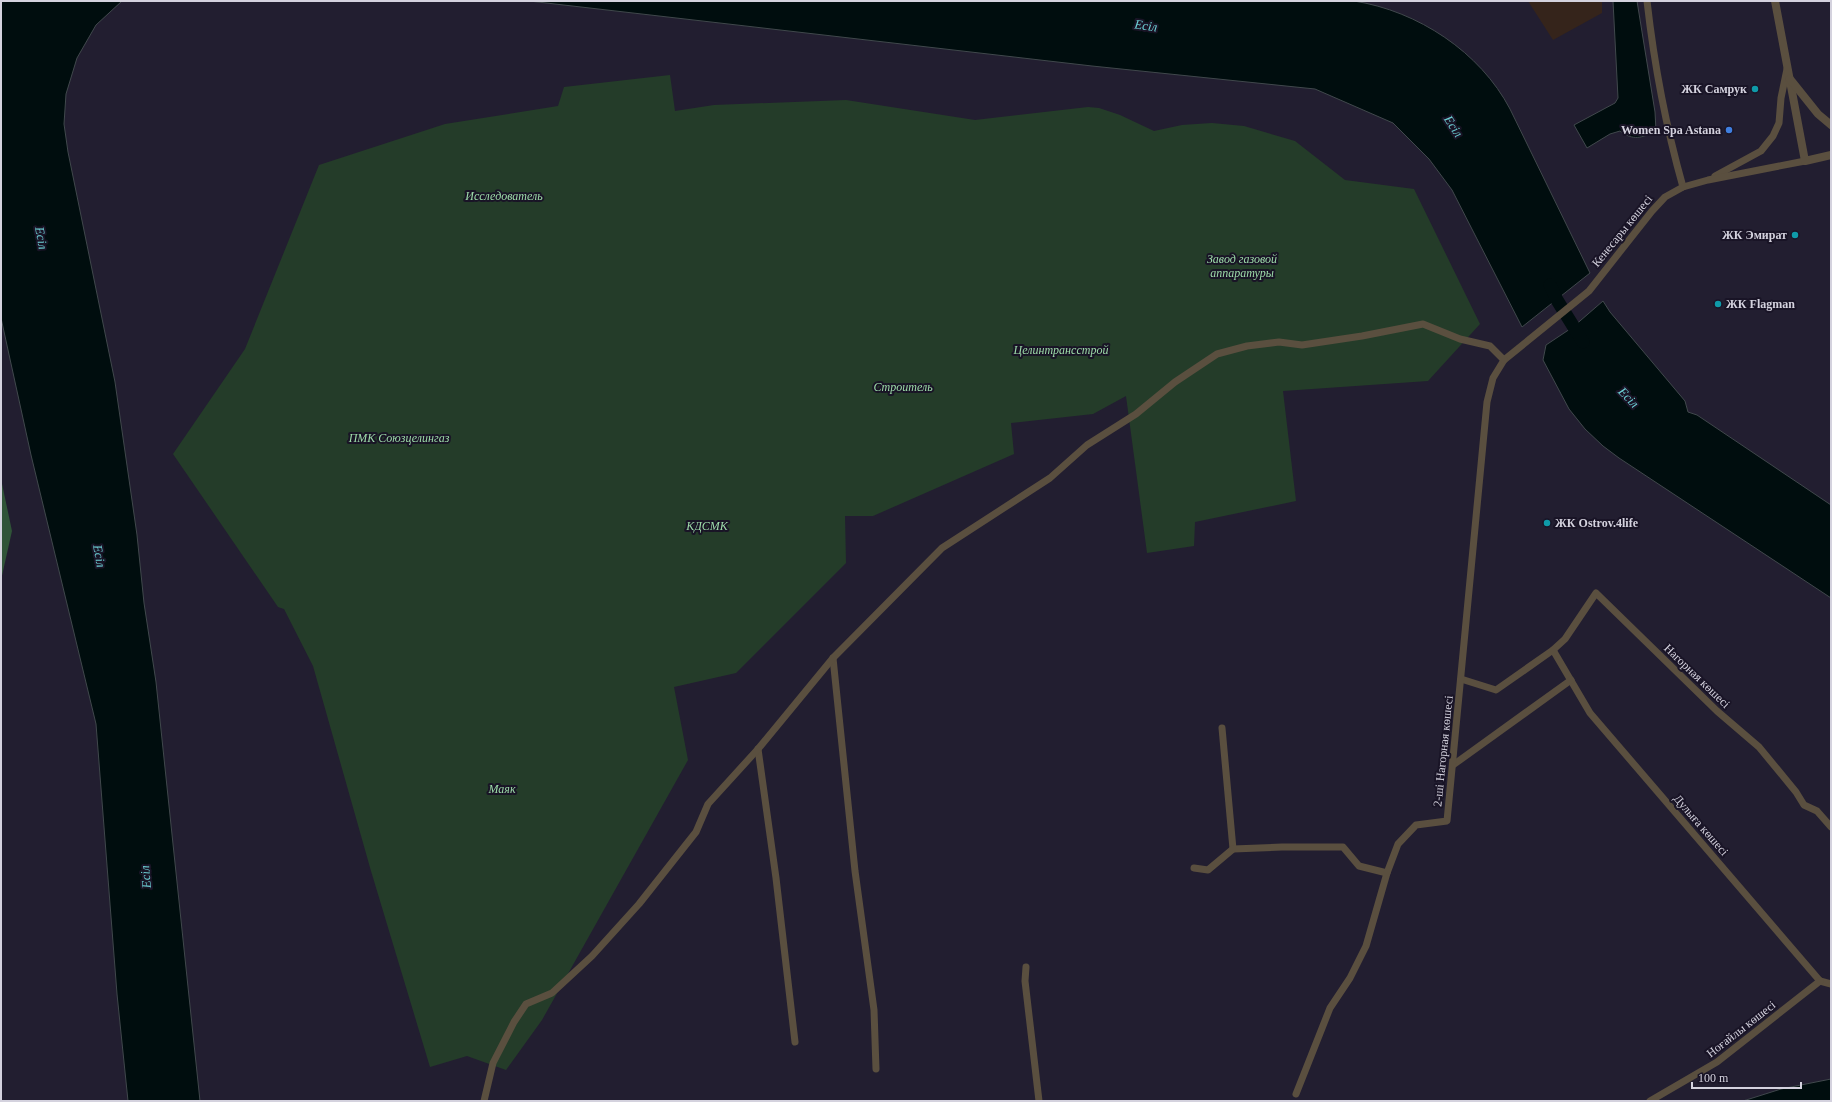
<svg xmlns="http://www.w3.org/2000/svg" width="1832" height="1102" font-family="Georgia,serif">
	<rect width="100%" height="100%" fill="#221e30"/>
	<!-- industrial -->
	<polygon fill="#35241b" points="1528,1 1602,1 1602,13 1553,40"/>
	<!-- green -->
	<polygon fill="#243c29" points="670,75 675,111 714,105 846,100 975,120 1088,107 1099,108 1120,115 1154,131 1182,125 1212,123 1244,126 1295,141 1345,180 1414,189 1480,324 1428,381 1283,391 1296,501 1195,522 1194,546 1147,553 1126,396 1093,414 1011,423 1014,454 873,516 845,516 846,563 736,673 674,687 688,760 542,1020 506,1070 467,1056 430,1067 371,871 313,666 284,609 278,607 173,454 245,349 319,165 445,124 558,106 564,87"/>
	<!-- forest -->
	<polygon fill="#305438" points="1,479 12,531 1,580"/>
	<!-- water -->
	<g fill="#000d0e" stroke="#40484c">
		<polygon points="1,1 122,1 96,25 77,58 66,94 64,124 68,152 115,382 137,535 144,603 156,682 200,1101 128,1101 117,994 96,724 31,455 1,318"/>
		<path d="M529,1H1354C1418,11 1480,52 1510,109L1590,273L1522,327L1452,190L1429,159L1393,123L1315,89L1092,66Z"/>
		<path d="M1613,1H1637L1655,112L1656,131C1642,138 1633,141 1620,131L1610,134L1587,148L1574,125L1615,103L1618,98Z"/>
		<polygon points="1603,301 1610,312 1685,401 1688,412 1697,415 1831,505 1831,598 1619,458 1603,446 1585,429 1569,409 1543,360 1546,345 1573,327"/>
		<polygon points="1831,1079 1831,1101 1743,1101 1781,1089"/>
	</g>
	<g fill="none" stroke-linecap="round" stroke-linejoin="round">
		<!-- river -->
		<polyline stroke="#000d0e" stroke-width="13" points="1550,285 1557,300 1583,342"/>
		<!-- minor -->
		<g stroke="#5a4f3f" stroke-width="7">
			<path d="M1647,1C1654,63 1666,127 1683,187"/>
			<polyline points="1715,176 1761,151 1773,136 1779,123 1781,98 1787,69"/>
			<polyline points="1553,650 1565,639 1596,593 1717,711 1759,747 1796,792 1804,805 1817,811 1831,827"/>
			<polyline points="833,658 855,871 874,1010 876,1069"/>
			<polyline points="1461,679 1496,690 1553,650 1590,713 1820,981"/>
			<polyline points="1222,728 1233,849"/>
			<polyline points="758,749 776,878 795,1042"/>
			<polyline points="1453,765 1571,680"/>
			<polyline points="1194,868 1208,870 1233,849 1282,847 1343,847 1359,866 1387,873"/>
			<polyline points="1026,967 1025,981 1039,1101"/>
			<polyline points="1820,981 1831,984"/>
			<polyline points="1296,1094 1330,1008 1350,978 1366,946 1387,873 1398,844 1416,825 1447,821 1487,402 1493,378 1504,360 1589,291 1652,211 1665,197 1683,187 1708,180 1805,161"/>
			<polyline points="484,1101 493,1063 514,1022 526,1004 552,993 592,956 639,904 696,832 708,804 758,749 833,658 942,548 1050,478 1087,445 1136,414 1175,382 1217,354 1247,346 1279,342 1302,345 1362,336 1423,324 1460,339 1490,346 1504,360"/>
			<polyline points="1650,1101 1717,1062 1820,981"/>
		</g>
		<!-- tertiary -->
		<g stroke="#5a4f3f" stroke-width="8">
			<polyline points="1775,1 1805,161 1831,155"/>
			<polyline points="1790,79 1818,114 1831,125"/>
		</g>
	</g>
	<!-- markers -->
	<g fill="#0f9aa8" stroke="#191426" stroke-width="1.5">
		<circle cx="1755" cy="89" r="4"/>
		<circle cx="1795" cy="235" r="4"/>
		<circle cx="1718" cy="304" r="4"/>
		<circle cx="1547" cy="523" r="4"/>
	</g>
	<circle fill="#3f7fe0" stroke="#191426" stroke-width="1.5" cx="1729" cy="130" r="4"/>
	<g text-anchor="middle" stroke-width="4" stroke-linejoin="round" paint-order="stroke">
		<!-- poi labels -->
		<g font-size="12" font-weight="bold" fill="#d4d2de" stroke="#191426" text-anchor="end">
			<text x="1747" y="93">ЖК Самрук</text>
			<text x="1721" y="134">Women Spa Astana</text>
			<text x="1787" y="239">ЖК Эмират</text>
			<text x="1726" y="308" text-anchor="start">ЖК Flagman</text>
			<text x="1555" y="527" text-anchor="start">ЖК Ostrov.4life</text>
		</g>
		<!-- park labels -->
		<g font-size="12" font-style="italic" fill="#9ddba9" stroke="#191426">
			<text x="504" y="200">Исследователь</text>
			<text x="1242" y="263">Завод газовой<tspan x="1242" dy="14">аппаратуры</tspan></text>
			<text x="1061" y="354">Целинтрансстрой</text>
			<text x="903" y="391">Строитель</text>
			<text x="399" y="442">ПМК Союзцелингаз</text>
			<text x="707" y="530">КДСМК</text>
			<text x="502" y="793">Маяк</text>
		</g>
		<!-- street labels -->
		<g font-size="12" fill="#d4d2de" stroke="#191426">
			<text transform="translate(1622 231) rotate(-51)" y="4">Кенесары көшесі</text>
			<text transform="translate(1697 676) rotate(44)" y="4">Нагорная көшесі</text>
			<text transform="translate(1443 751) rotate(-84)" y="4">2-ші Нагорная көшесі</text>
			<text transform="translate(1701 825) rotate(49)" y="4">Дулыға көшесі</text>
			<text transform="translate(1741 1029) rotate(-38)" y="4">Ноғайлы көшесі</text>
		</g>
		<!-- water labels -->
		<g font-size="13" font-style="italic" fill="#6dd0d5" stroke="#191426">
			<text transform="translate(1146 25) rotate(8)" y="5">Есіл</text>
			<text transform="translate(1454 126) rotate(57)" y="5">Есіл</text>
			<text transform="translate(42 238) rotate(80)" y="5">Есіл</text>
			<text transform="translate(1629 397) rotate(46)" y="5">Есіл</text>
			<text transform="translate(100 556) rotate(80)" y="5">Есіл</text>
			<text transform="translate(145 877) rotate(-95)" y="5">Есіл</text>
		</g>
	</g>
	<!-- border -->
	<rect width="1832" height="1102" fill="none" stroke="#d4d2de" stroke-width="4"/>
	<!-- scale -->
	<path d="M1692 1082v6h109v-6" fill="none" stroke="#d4d2de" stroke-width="2"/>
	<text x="1698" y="1082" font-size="12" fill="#d4d2de" stroke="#191426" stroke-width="3" paint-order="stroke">100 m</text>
</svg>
